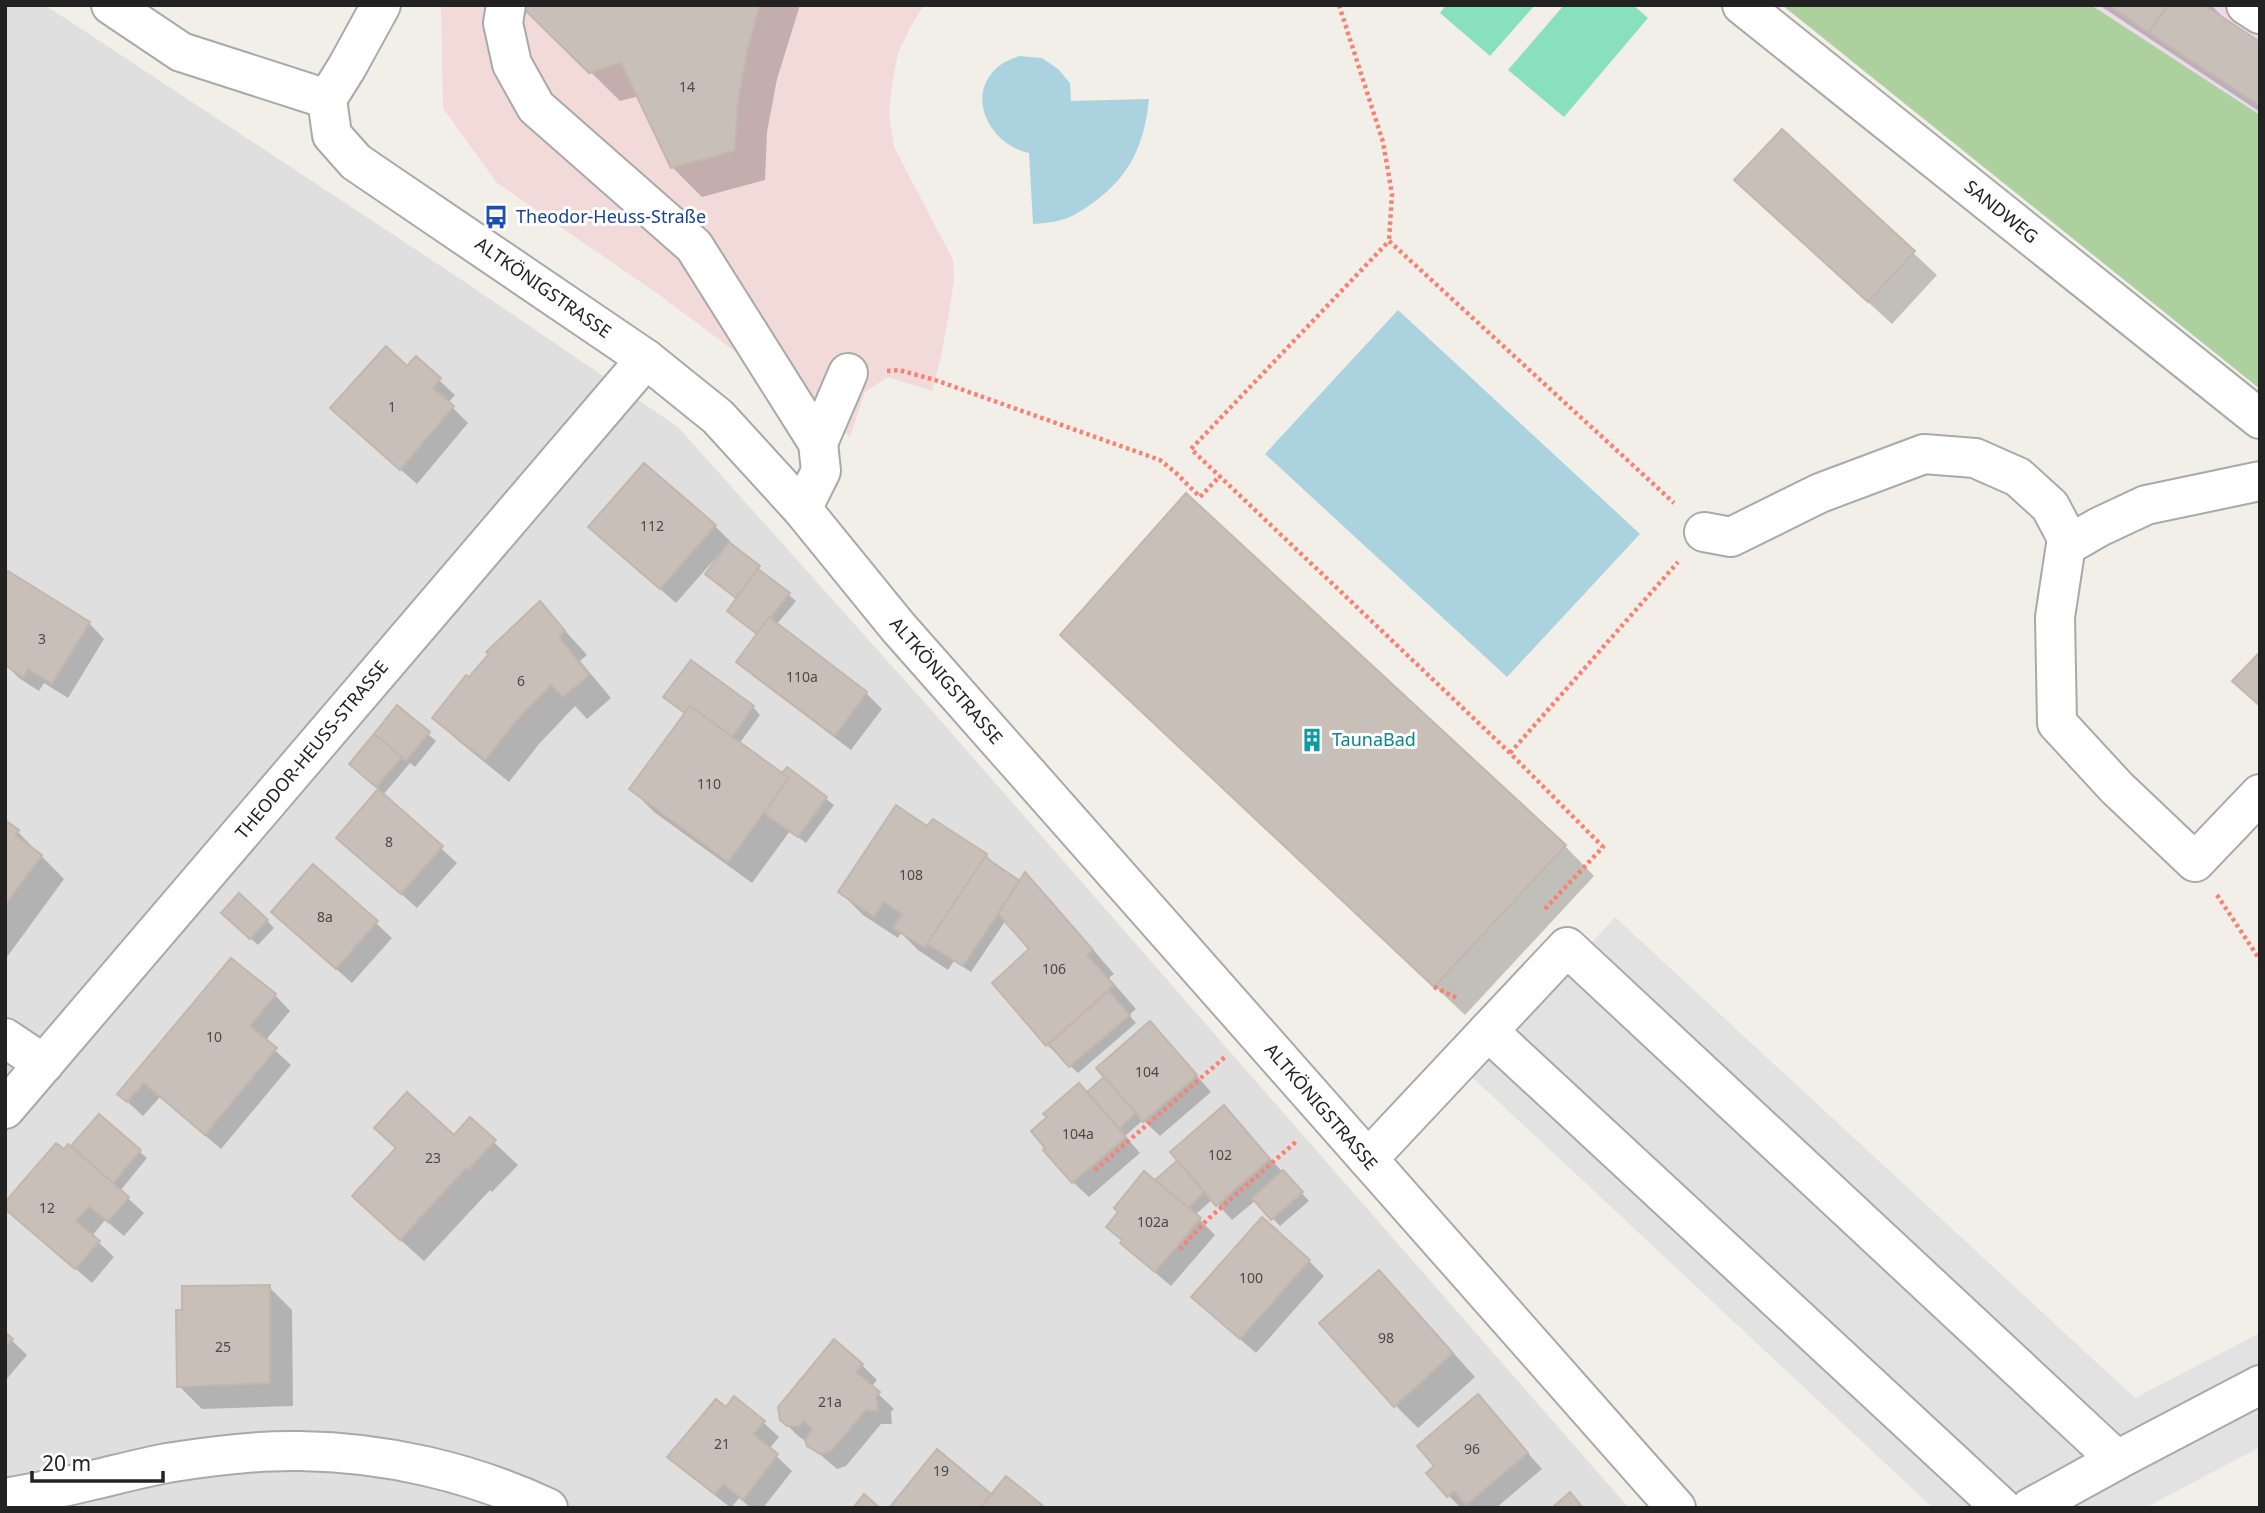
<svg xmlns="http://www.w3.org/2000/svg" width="2265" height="1513" font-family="'Noto Sans',sans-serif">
	<rect width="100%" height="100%" fill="#f2efe9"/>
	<!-- residential -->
	<polygon fill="#e0dfdf" points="5,5 45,5 459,278 678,427 934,713 1629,1508 5,1508"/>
	<!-- commercial -->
	<polygon fill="#f2dad9" points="441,5 924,5 911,26 898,53 892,85 889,114 894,147 953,260 954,280 950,307 941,357 932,391 888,377 865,392 850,437 658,294 497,183 443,108"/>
	<!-- industrial -->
	<polygon fill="#ebdbe8" points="2091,5 2260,5 2260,115"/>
	<!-- forest -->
	<polygon fill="#add19e" points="1782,5 2091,5 2260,115 2260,389"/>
	<!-- pitch -->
	<g fill="#88e0be">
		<polygon points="1446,5 1535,5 1490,56 1440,13"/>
		<polygon points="1564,5 1633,5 1648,18 1564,117 1508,70"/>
	</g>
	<!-- parking -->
	<polygon fill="#e2e2e2" points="1615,917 2135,1398 2260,1333 2260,1447 2145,1508 1933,1508 1471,1076"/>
	<!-- water -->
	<g fill="#aad3df">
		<path d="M1019,56L1042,58L1058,69L1070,83L1071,101L1149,99C1144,146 1130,177 1090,205C1081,211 1071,218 1061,220C1052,223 1042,223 1033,224L1029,153C988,144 962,91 1003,63C1008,60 1014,58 1019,56Z"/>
		<polygon points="1398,310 1640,534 1507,677 1265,454"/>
	</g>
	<!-- shadow -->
	<g fill="#0003">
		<polygon points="523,5 800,5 777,79 767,132 765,180 702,197 672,167 639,96 620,101"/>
		<polygon points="2099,5 2211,5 2230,24 2260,44 2260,112"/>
		<polygon points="1782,131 1937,275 1892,324 1760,203"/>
		<polygon points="416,359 455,395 448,403 468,423 417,484 348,423"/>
		<polygon points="715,526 730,541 728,543 796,601 776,625 866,693 882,709 851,750 754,677 738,662 763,640 738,599 715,581 722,554 720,553 676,603 590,527"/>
		<polygon points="540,603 587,655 580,661 611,698 587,719 575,706 539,744 509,782 457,740 435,718"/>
		<polygon points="89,623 104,639 68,698 44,683 39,691 19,678 5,664"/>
		<polygon points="1092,664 1565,846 1594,876 1465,1015"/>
		<polygon points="666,697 753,707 760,715 739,744 782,776 787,769 834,805 806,843 790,831 752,883 654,812 631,789 686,714"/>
		<polygon points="397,708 436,741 415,767 410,763 383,795 457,863 417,908 338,838 380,790 358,772"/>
		<polygon points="5,822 18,832 64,879 7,957"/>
		<polygon points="928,828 986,855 1002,871 1020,883 1025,875 1048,897 1114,974 1109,978 1136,1009 1129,1015 1136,1023 1078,1073 1047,1045 1031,949 1006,920 971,972 954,961 948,970 918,950 901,933 898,938 863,915 840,892"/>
		<polygon points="314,866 392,938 352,983 289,927"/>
		<polygon points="231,920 267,921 274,928 258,945"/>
		<polygon points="275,995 290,1011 265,1041 291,1065 221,1149 160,1097 143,1116 119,1094"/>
		<polygon points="1165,1039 1211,1092 1160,1136 1143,1120 1125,1136 1140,1153 1089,1197 1073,1182 1087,1094 1106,1077"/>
		<polygon points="1224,1108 1309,1201 1280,1226 1256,1200 1232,1220 1213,1199 1195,1215 1215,1235 1171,1286 1138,1258 1108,1227 1177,1163 1183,1169 1185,1167"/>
		<polygon points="99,1117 147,1158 120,1191 144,1213 124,1236 105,1220 92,1236 114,1257 92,1283 5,1207 64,1152 78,1155"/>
		<polygon points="470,1120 518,1165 492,1192 490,1190 424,1261 377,1219"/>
		<polygon points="1309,1261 1324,1276 1256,1353 1209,1312"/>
		<polygon points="269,1287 292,1310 293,1406 202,1409 179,1386"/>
		<polygon points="1401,1295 1475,1377 1418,1428 1395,1405"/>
		<polygon points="5,1334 27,1355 5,1381"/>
		<polygon points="862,1365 877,1380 871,1387 894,1409 891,1412 892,1424 881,1424 846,1466 837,1469 809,1445 808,1440 804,1440 797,1435 781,1419"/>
		<polygon points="1478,1397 1542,1469 1496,1508 1470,1506 1461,1508 1448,1495 1436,1466"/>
		<polygon points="726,1409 763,1422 779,1437 769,1449 792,1471 763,1508 751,1508 739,1498 731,1508 685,1472 670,1457"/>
	</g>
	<!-- building -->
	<g fill="#c7bfb8" stroke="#c4b6ab" stroke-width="2">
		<polygon points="520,5 760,5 748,49 738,102 735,151 671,168 621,63 589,73"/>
		<polygon points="2108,5 2168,5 2149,33"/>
		<polygon points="2168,5 2204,5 2260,42 2260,106 2149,33"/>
		<polygon points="1782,129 1915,251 1868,302 1734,180"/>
		<polygon points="386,346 407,366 416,356 441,378 433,388 454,406 400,470 330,408"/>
		<polygon points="644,463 716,525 660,589 588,527"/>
		<polygon points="1186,493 1566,845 1434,987 1060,635"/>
		<polygon points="729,542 760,566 736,598 705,574"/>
		<polygon points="758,569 790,593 757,634 727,611"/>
		<polygon points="8,571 90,622 52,684 28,669 23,677 5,665 5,576"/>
		<polygon points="540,601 565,631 559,637 589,675 563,697 551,685 516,721 485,760 432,718 466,675 469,677 489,654 486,652"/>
		<polygon points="769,617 867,692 835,736 736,662"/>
		<polygon points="2260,652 2260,706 2232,681"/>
		<polygon points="691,660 754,706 732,737 690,706 685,713 663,697"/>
		<polygon points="397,705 430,732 406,761 374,734"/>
		<polygon points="690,706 789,778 728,862 629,789"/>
		<polygon points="374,734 402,757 376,787 349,764"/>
		<polygon points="787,767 827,797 798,837 764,813 789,778 782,773"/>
		<polygon points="378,789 443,846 401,894 336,838"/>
		<polygon points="896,805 927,826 933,819 987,854 925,948 893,928 902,914 884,902 874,917 838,892"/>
		<polygon points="5,820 19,830 15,835 42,855 5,905"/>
		<polygon points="985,857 1020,881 963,966 927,944"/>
		<polygon points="313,864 378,921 336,969 271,912"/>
		<polygon points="1025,872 1093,950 1087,955 1114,985 1046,1046 992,983 1029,949 998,914"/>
		<polygon points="239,893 268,920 250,939 221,913"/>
		<polygon points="231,958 276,994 250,1026 277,1048 205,1135 144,1083 127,1102 117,1094"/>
		<polygon points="1109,991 1130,1015 1069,1067 1049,1044"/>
		<polygon points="1150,1021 1197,1075 1143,1122 1096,1068"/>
		<polygon points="1104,1077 1136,1113 1119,1129 1087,1092"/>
		<polygon points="1079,1083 1126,1137 1072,1183 1043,1150 1045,1148 1031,1131 1047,1117 1043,1114"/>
		<polygon points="407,1092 454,1135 470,1117 496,1140 468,1170 466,1168 400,1240 352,1196 396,1148 374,1128"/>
		<polygon points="1224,1105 1270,1159 1216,1206 1170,1152"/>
		<polygon points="99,1114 141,1150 113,1183 71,1146"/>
		<polygon points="56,1143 64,1149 68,1144 129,1197 108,1222 89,1206 76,1221 100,1241 75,1269 5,1209 5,1202"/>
		<polygon points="1177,1161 1205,1192 1188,1208 1155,1180"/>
		<polygon points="1283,1170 1303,1192 1271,1220 1252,1198"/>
		<polygon points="1144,1171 1201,1218 1155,1272 1120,1243 1122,1240 1106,1227 1118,1212 1114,1208"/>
		<polygon points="1262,1217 1310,1260 1240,1339 1191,1297"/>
		<polygon points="1379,1270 1453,1353 1394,1407 1319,1323"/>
		<polygon points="270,1285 270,1383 177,1387 176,1310 182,1310 182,1286"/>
		<polygon points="5,1332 13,1339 5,1348"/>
		<polygon points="834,1339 863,1364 856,1372 880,1392 876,1396 878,1410 866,1410 831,1451 820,1454 807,1446 805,1440 812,1429 803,1421 799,1426 787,1426 780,1420 778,1407"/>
		<polygon points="1478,1394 1528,1453 1466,1505 1454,1491 1447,1497 1426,1473 1434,1466 1417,1446"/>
		<polygon points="734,1396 765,1421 753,1434 778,1454 743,1500 723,1484 715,1494 667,1457 716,1399 726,1407"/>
		<polygon points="937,1449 991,1494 980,1508 889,1508"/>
		<polygon points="1006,1476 1042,1505 1040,1508 980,1508"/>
		<polygon points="1570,1492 1583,1508 1552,1508"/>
		<polygon points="864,1494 880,1508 853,1508"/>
	</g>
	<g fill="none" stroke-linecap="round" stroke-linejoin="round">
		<!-- minor casing -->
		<g stroke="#a9a9a9" stroke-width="42">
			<g id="minor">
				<polyline points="111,5 181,52 327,99"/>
				<polyline points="506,5 503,23 512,64 536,107 694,246 818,443 821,471 802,509"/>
				<polyline points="1742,5 2260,419"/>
				<polyline points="2246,5 2260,14"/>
				<polyline points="327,99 332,135 356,162 646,359 718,417 802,509 898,627 1676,1508"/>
				<polyline points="327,99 347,67 381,5"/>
				<polyline points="818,443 848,373"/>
				<polyline points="1704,532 1731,537 1820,493 1924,454 1975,458 2018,477 2050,506 2067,538 2055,617 2057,723 2117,788 2195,862 2260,794"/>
				<polyline points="2066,546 2099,527 2146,505 2260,481"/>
				<polyline points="1488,1031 2002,1508"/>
				<polyline points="5,1038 44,1064"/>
				<polyline points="5,1109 646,359"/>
				<polyline points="1368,1159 1567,947 2117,1460 2260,1385"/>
				<path d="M5,1498C33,1493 61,1488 89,1481C115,1475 141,1468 167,1463C211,1456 256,1450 300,1451C385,1452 471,1472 548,1508"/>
				<polyline points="2030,1508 2117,1460"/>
			</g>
		</g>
		<!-- path -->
		<g stroke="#fa8072" stroke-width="4.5" stroke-dasharray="3.5 3.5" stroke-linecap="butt">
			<polyline points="1339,5 1383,142 1392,194 1389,241"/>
			<polyline points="887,371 899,370 935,380 1160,460 1175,472 1200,497 1220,476"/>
			<polyline points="1510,753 1678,562"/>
			<polyline points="2217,895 2260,960"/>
			<polyline points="1545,909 1603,847 1510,753 1191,449 1389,241 1674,503"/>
			<polyline points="1434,987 1459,999"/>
			<polyline points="1095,1170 1225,1057"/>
			<polyline points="1180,1249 1207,1220 1298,1140"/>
		</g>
		<!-- minor -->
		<use href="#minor" stroke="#fff" stroke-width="38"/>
	</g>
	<!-- icons -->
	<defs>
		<g id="bus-bare" transform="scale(1.89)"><path d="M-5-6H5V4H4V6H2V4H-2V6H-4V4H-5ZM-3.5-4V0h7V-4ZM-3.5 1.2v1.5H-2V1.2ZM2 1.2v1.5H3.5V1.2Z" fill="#1a4fb4" stroke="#fff" stroke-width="2.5" paint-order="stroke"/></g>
		<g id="building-bare" transform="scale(1.89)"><path d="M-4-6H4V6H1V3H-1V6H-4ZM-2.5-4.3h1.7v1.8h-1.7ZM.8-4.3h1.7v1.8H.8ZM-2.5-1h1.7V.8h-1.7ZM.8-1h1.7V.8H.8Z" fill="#0f9aa8" stroke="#fff" stroke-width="2.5" paint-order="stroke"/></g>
	</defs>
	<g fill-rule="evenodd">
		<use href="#bus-bare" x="496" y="217"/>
		<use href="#building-bare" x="1312" y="740"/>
	</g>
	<g text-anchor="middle" stroke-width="6" stroke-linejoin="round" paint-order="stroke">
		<!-- number labels -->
		<g font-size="14" fill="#4b4948">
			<text x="687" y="92">14</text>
			<text x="392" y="412">1</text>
			<text x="652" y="531">112</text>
			<text x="42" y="644">3</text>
			<text x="802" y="682">110a</text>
			<text x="521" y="686">6</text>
			<text x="709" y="789">110</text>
			<text x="389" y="847">8</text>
			<text x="911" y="880">108</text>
			<text x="325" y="922">8a</text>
			<text x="1054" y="974">106</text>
			<text x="214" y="1042">10</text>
			<text x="1147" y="1077">104</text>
			<text x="1078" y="1139">104a</text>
			<text x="1220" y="1160">102</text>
			<text x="433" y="1163">23</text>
			<text x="47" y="1213">12</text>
			<text x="1153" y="1227">102a</text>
			<text x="1251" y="1283">100</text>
			<text x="1386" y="1343">98</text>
			<text x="223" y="1352">25</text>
			<text x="830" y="1407">21a</text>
			<text x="722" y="1449">21</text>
			<text x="1472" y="1454">96</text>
			<text x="941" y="1476">19</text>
		</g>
		<!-- street labels -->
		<g font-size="18" fill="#222" stroke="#fff">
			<text transform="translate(2001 212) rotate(39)" y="6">SANDWEG</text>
			<text transform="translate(543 288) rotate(35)" y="6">ALTKÖNIGSTRASSE</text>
			<text transform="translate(946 681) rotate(49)" y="6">ALTKÖNIGSTRASSE</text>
			<text transform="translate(312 750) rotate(-50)" y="6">THEODOR-HEUSS-STRASSE</text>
			<text transform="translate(1321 1107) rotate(49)" y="6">ALTKÖNIGSTRASSE</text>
		</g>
		<!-- transit labels -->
		<g font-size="18" fill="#164399" stroke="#fff" text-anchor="start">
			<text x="516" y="223">Theodor-Heuss-Straße</text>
		</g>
		<!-- culture labels -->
		<g font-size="18" fill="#0d838f" stroke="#fff" text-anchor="start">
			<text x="1332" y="746">TaunaBad</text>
		</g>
	</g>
	<!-- border -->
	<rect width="2265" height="1513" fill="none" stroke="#222222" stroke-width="14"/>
	<!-- scale -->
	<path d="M32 1471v10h131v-10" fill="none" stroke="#222222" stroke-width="3.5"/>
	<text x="42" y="1471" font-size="21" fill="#222222" stroke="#ffffff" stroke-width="5" paint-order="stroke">20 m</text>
</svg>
